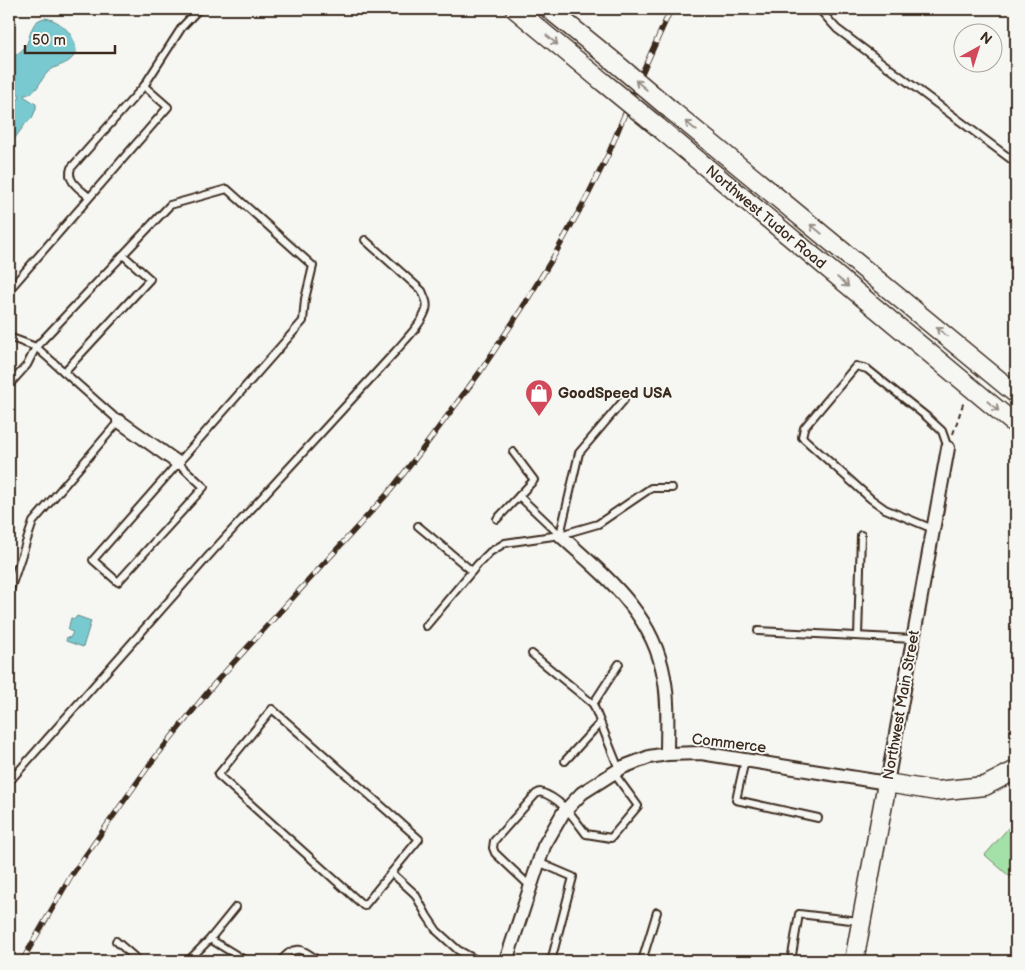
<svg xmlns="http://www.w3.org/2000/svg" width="1025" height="970" font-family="'Balsamiq Sans',sans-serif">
	<rect width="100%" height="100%" fill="#f6f6f2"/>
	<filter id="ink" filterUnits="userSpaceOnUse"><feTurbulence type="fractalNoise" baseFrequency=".02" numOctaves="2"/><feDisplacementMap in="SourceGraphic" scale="10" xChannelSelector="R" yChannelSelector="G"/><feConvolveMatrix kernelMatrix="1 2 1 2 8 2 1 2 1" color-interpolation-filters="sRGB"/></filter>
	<g filter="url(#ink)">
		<!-- green -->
		<polygon fill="#a4e1a8" stroke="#708663" points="1016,819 1016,882 985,855"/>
		<!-- water -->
		<g fill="#79cad0" stroke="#608a89">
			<path d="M45,18C61,20 76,36 76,52C69,67 57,63 47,73C39,81 38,94 24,95L25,97L36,104V109L32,118L26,123L9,146L10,105L12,101L19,99L20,95L9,89V60C14,56 21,52 25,47C32,36 29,21 45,18Z"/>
			<polygon points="77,616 91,621 83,647 66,641 67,637 70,638 73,632 68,630 71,618 75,619"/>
		</g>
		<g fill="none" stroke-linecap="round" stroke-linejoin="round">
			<!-- lane casing -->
			<g stroke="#3b2a1e" stroke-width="10">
				<g id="lane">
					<polyline points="819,9 837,29 1016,163"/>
					<path d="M89,197C80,189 66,181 71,168L144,86"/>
					<polyline points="9,290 168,107 144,86 182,27 199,9"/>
					<polyline points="9,337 36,347 119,421 33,522 9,593"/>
					<polyline points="64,372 150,279 123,255"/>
					<polyline points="9,385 27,365 36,347 170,205 227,189 313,266 305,299 303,321 93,560 118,582 204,487 178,463"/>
					<polyline points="513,452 534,480 519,496"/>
					<polyline points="497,519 519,496 560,535"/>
					<polyline points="418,526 472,571"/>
					<polyline points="933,529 885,509 871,499 802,437 804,428 856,366 867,369 927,417 942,431 948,448"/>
					<polyline points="560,535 579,453 624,400"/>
					<polyline points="426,626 478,564 490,552 505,543 560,535 598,524 651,488 672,488"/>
					<polyline points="758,631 913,639"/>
					<polyline points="858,636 861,535"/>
					<polyline points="532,654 593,704 619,769"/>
					<polyline points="593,704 619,664"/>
					<polygon points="272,709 419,839 364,906 218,775"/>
					<polyline points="745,760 736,800 818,818"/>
					<polyline points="565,761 600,723"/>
					<path d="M9,782L212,552L395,352C405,340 421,325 426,310C428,303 425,298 422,291L365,240"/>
					<polyline points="538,862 573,877 551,961"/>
					<polyline points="392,873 415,894 427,916 437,931 458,950 478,961"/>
					<path d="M530,886L495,853L493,848L494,841L536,794L540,792C561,798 574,818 586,834L611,838L638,806L613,772"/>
					<polyline points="210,939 246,961"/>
					<polyline points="116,941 139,961"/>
					<polyline points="188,961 210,939 236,907"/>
					<path d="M281,961C294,943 304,949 318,961"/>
					<polyline points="642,961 657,912"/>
					<polyline points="791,961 799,914 859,921"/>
				</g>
			</g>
			<!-- street casing -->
			<g stroke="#3b2a1e" stroke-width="16">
				<g id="street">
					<polyline points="119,421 178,463"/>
					<path d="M560,535C605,576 653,613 664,677C669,702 667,728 667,754"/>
					<polyline points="506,961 544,846 563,813 582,793 623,767 649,757 667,754 701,753 887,783 948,448"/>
				</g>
			</g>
			<!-- secondary casing -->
			<g stroke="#3b2a1e" stroke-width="21">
				<g id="secondary">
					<polyline points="515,9 603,82"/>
					<polyline points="549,9 612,60"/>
					<polyline points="671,110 1016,394"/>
					<polyline points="658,127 1016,425"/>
					<polyline points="854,961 887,783 936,791 985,786 1016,770"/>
				</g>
			</g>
			<!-- path -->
			<g stroke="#3b2a1e" stroke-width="2" stroke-dasharray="5 4" stroke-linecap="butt">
				<polyline points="953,434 964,401"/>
				<polyline points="1008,438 1016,445"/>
			</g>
			<!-- lane -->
			<use href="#lane" stroke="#f6f6f2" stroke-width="6"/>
			<!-- street -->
			<use href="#street" stroke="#f6f6f2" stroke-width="12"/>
			<!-- secondary -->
			<use href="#secondary" stroke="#f6f6f2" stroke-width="18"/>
			<!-- rail casing -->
			<g stroke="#3b2a1e" stroke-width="5.5">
				<polyline id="rail" points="22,961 71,876 150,764 215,683 390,491 425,446 480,372 521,310 554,256 588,195 608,155 637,84 671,9"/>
			</g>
			<!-- rail -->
			<use href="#rail" stroke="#f6f6f2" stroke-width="4" stroke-dasharray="11" stroke-linecap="butt"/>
			<!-- secondary-bridge casing -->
			<g stroke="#3b2a1e" stroke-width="21" stroke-linecap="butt">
				<g id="secondary-bridge">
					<polyline points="612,60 671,110"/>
					<polyline points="603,82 658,127"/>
				</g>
			</g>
			<!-- secondary-bridge -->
			<use href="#secondary-bridge" stroke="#f6f6f2" stroke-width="18"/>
		</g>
		<!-- one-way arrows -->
		<defs><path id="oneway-shaft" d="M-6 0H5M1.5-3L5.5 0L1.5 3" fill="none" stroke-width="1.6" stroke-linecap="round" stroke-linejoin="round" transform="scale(1.25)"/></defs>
		<g stroke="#989088">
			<use href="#oneway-shaft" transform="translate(552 40) rotate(40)"/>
			<use href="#oneway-shaft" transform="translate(641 85) rotate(-140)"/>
			<use href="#oneway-shaft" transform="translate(691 126) rotate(-141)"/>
			<use href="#oneway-shaft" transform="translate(816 229) rotate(-141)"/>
			<use href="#oneway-shaft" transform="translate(843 282) rotate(40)"/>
			<use href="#oneway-shaft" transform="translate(942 332) rotate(-141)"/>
			<use href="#oneway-shaft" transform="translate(993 406) rotate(40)"/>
		</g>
	</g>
	<!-- icons -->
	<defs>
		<g id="shop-pin" transform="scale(1.4375)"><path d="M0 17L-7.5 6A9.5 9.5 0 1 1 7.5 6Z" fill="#d1495b" stroke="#f6f6f2"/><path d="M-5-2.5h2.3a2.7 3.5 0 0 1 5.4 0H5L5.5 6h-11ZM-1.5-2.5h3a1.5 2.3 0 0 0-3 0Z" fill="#fff"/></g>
	</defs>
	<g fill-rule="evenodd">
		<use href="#shop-pin" x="539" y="393"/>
	</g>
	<g text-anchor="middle" stroke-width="4" stroke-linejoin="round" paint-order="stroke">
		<!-- street labels -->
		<g font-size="15" fill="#3b2a1e" stroke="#f6f6f2">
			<text transform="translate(766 217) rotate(40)" y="5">Northwest Tudor Road</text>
			<text transform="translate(901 705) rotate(-80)" y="5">Northwest Main Street</text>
			<text transform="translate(729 743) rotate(7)" y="5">Commerce</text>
		</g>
		<!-- poi labels -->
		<g font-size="15" font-weight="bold" fill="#3b2a1e" stroke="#f6f6f2" text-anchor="start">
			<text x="558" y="398">GoodSpeed USA</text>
		</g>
	</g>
	<!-- margin -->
	<rect width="1025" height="970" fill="none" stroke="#f6f6f2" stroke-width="30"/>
	<rect x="15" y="15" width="995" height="940" fill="none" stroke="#3b2a1e" stroke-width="2" filter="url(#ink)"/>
	<!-- north arrow -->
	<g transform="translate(978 48) rotate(39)"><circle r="24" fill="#f6f6f2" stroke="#aba49d"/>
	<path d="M0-4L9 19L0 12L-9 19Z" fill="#d1495b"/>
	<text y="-8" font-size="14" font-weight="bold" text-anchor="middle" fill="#3b2a1e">N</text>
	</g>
	<!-- scale -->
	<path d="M25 45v8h90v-8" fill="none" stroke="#3b2a1e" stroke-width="2.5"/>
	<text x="32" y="45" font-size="15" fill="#3b2a1e" stroke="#f6f6f2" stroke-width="4" paint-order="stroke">50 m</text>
</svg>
